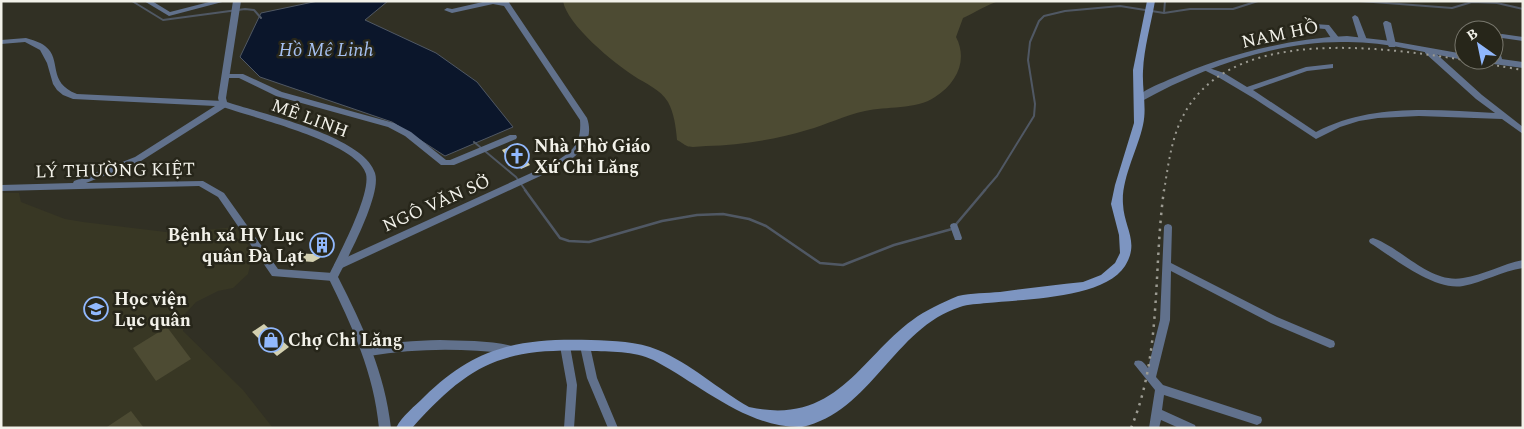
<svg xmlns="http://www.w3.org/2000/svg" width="1524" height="429" font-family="Spectral,serif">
	<rect width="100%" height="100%" fill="#313024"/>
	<!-- built -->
	<polygon fill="#383724" points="1,193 19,193 21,202 65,219 83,222 174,233 236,227 253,253 248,274 233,288 218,291 196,302 184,315 183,331 243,390 273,428 1,428"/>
	<!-- green -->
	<g fill="#4d4b33">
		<path d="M563,1H999C988,4 974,13 963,18L956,37C968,60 957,83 935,97C916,110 886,106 865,111C845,115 826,125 807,130C774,140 740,145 706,146C700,146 692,148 687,146C684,145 680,141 677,140C676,127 674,113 668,102C660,89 646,84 634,76C614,63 567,25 563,1Z"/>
		<polygon points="167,327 191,359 156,381 133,348"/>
		<polygon points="131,411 144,428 107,427"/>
	</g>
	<!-- water -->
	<polygon fill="#0b162b" stroke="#505864" points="318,1 388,1 365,20 436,53 477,82 513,127 445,156 392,122 260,77 240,57 261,13"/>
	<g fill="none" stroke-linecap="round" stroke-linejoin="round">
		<!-- stream-far1 -->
		<g stroke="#505864" stroke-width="2">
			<polyline points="132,1 163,20 245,9 254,10 261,18"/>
			<polyline points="1360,1 1452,8 1472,2 1497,3 1523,9"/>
			<polyline points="1164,13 1165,1"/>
			<polyline points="474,142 516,177 526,191"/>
			<polyline points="984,191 997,176 1034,116 1035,104 1028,60 1030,42 1039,21 1044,16 1065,11 1120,6 1164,13 1190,9 1233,9 1258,1"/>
		</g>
		<!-- stream -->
		<polyline stroke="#505864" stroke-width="2.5" points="525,190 560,238 569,241 589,242 662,221 697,215 723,214 749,219 766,226 820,263 843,265 894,245 952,229 985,190"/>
	</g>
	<!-- building -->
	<g fill="#d3d0b0">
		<polygon points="518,143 523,150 520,151 530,165 521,169 511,156 507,157 502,150"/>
		<polygon points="322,237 332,238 320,258 313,262 288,260 292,253 313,254"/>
		<polygon points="264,324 289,347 277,356 252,332"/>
	</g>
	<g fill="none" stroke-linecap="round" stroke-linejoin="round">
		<!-- minor -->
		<g fill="#61718c" fill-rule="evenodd">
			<polygon points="144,1 152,1 170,12 213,1 226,1 169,16"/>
			<path d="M487,1H508L587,118C597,146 570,162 549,172L342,268H336L334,265L336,262L551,164C571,153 582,145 580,120L504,6L493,4L452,13L444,10L447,8L452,9Z"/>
			<polygon points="1355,15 1358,17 1367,40 1366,42 1363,42 1359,40 1352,17"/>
			<polygon points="1385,21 1387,21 1391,23 1396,45 1395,47 1389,47 1388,45 1383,23"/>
			<polygon points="1314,24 1329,25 1340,39 1336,41 1333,41 1325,29 1314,28"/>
			<polygon points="1502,34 1523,37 1523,41 1502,38 1494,40 1494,36"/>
			<path d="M26,38C32,40 40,42 45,46C63,60 46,82 77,94L223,101L227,104L226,107L141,161L86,183L203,181L224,193L278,269L333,273L336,274L338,277L336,280L333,281L272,276L218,197L199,186L1,191V185L73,183L74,181L135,157L215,106L73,99L63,95L57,90L53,84L47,63L40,50L25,42L1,44V40Z"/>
			<polygon points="1494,44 1498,46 1503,62 1502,64 1496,64 1495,62"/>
			<path d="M1425,49H1431L1482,95L1523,127V134L1502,119L1419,116L1378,118L1359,121L1340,127L1316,139L1255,99L1218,77L1202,69L1206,67L1224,73L1247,87L1306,67L1333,64V68L1307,71L1253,90L1316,132C1371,103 1435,110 1495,113L1476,99L1425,53Z"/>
			<polygon points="223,74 243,74 282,92 394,123 411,132 446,160 450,160 510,135 516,135 517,137 516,139 454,165 441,165 405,136 388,127 276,96 239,78 223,78 222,76"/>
			<polygon points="954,223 957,224 962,238 961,240 955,240 950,226 951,224"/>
			<path d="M1168,224L1171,225L1172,227L1171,263L1277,317L1334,341L1335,344L1334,347L1330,348L1271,323L1171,271L1170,320L1156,377L1163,385L1261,417L1262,420L1261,423L1257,425L1164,395L1162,410L1195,425L1196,428H1179L1161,420L1159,428H1149L1155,390L1134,364L1135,361C1142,359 1144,363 1148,368L1160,320L1164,227L1165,225Z"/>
			<path d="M1373,238C1402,248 1430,284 1463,278C1484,275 1502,264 1523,260V268C1502,271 1484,282 1463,286C1434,291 1394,258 1370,243L1369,241L1370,239Z"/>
			<path d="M440,340C461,341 494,340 515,347L516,350L515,353L511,354C463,348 417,348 369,356L365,355L364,352L365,349C389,341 415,341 440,340Z"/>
			<polygon points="565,342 569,343 570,346 577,385 574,428 564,428 567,385 560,346 561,343"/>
			<polygon points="585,342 589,343 590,346 597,378 618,428 608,428 587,378 580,346 581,343"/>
		</g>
		<!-- tertiary -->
		<g fill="#61718c" fill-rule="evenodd">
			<path d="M233,1H241L226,98L227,102C262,114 364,136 375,173C382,194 348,257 338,277C363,326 385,373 391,428H379C374,373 352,326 328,277C338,256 371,195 366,174C358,142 250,117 220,106L218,98Z"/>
			<path d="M1347,36L1391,41L1464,54V60C1426,53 1387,42 1348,42C1280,40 1201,68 1142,101H1136L1135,99C1143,90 1157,85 1168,80C1224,55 1286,39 1347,36Z"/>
			<polygon points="1494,58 1523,62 1523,68 1486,63 1482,60 1494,60"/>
		</g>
		<!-- secondary -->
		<path fill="#7d95c1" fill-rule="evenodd" d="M1147,1H1155C1151,24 1144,48 1143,71C1142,89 1147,108 1143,125C1138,149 1121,179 1123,204C1124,228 1140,242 1125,266C1104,299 1023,299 987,303C978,304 968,304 960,307C894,328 871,412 802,427C749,429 700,385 657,362C638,351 614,352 593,351C504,348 472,361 412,428H396C402,416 415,406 424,397C476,346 520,338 591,340C614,341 637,341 658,350C690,363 719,390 749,407C846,429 865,340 934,307C942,303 950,299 958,296C971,293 987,293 1000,292C1028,288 1055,285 1083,282L1101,275L1115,263L1120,253L1119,235L1111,204L1115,185L1134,123L1133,70Z"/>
		<!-- rail-far1 -->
		<path stroke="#9c9b92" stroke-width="2" stroke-dasharray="2 4.5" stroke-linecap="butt" d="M1164,191C1168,167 1171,140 1182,118C1235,10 1430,55 1523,70"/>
		<!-- rail -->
		<path stroke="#9c9b92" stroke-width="2.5" stroke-dasharray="2.5 5.5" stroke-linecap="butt" d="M1131,428C1162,354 1153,269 1164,190"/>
	</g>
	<!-- icons -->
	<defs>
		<g id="church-ring" transform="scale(1.25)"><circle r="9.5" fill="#27261a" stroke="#91b8fd" stroke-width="1.5"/><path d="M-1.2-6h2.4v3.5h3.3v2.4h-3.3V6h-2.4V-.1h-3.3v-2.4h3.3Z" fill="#91b8fd"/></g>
		<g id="building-ring" transform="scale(1.25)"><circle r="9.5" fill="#27261a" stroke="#91b8fd" stroke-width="1.5"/><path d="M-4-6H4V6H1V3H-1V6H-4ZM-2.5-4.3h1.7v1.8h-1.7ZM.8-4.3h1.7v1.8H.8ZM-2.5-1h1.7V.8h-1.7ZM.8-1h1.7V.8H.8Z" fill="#91b8fd"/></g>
		<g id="school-ring" transform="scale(1.25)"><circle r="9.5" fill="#27261a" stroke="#91b8fd" stroke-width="1.5"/><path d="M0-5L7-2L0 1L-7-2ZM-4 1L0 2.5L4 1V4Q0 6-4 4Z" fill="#91b8fd"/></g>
		<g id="shop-ring" transform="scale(1.25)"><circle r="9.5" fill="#27261a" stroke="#91b8fd" stroke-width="1.5"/><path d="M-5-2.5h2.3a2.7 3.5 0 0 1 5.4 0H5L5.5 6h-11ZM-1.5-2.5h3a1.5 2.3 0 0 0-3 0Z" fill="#91b8fd"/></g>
	</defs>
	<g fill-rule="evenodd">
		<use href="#church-ring" x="517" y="156"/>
		<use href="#building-ring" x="322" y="245"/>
		<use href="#school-ring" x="96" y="309"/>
		<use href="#shop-ring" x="271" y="340"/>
	</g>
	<g text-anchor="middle" stroke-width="5" stroke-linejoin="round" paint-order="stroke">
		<!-- street labels -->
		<g font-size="18" fill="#f2f1e9" stroke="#27261a">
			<text transform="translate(1280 34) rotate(-12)" y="6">NAM HỒ</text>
			<text transform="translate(310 118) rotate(20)" y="6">MÊ LINH</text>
			<text transform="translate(115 170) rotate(-1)" y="6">LÝ THƯỜNG KIỆT</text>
			<text transform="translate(436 203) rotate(-24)" y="6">NGÔ VĂN SỞ</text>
		</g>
		<!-- poi labels -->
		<g font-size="18" font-weight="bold" fill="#f2f1e9" stroke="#27261a" text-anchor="start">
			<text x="534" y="152">Nhà Thờ Giáo<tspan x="534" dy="21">Xứ Chi Lăng</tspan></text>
			<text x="304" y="241" text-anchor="end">Bệnh xá HV Lục<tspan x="304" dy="21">quân Đà Lạt</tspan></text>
			<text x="114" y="305">Học viện<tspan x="114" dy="21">Lục quân</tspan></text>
			<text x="288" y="346">Chợ Chi Lăng</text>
		</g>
		<!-- water labels -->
		<g font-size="19" font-style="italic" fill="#a6c1f1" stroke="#27261a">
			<text x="326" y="56">Hồ Mê Linh</text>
		</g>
	</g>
	<!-- border -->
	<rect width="1524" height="429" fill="none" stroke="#f2f1e9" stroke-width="5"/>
	<!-- north arrow -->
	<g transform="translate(1479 45) rotate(327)"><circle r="24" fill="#27261a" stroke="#78776d"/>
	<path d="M0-4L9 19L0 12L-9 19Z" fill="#91b8fd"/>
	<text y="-8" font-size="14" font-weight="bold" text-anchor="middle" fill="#f2f1e9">B</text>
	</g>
</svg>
